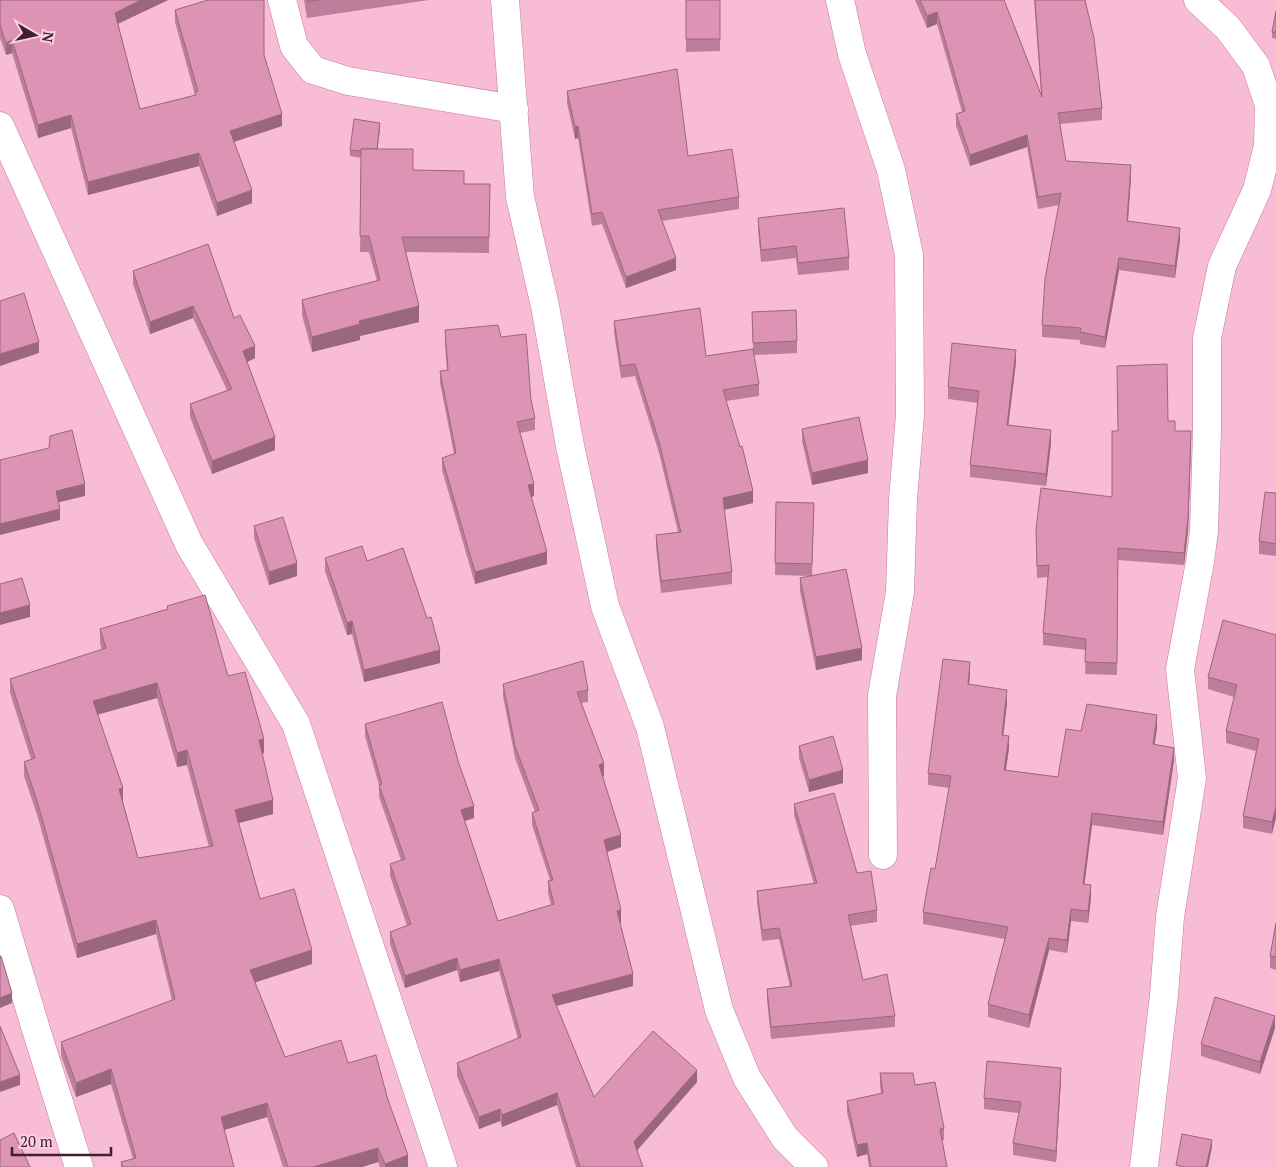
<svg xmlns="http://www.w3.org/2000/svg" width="1276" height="1167" font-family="'PT Serif',serif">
	<rect width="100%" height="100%" fill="#f9bcd6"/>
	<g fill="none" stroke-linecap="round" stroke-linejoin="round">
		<!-- minor casing -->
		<g stroke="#c27b9b" stroke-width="29">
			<g id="minor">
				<polyline points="282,0 294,46 313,70 348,81 514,109"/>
				<polyline points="505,0 520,197 545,306 570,446 605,606 650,727 719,1010 747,1078 785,1138 814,1167"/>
				<polyline points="840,0 852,54 891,170 909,255 910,415 903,499 900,592 882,696 883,855"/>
				<polyline points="0,126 189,544 296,724 443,1167"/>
				<polyline points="0,909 35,1026 79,1167"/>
				<polyline points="1144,1167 1164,995 1170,917 1192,778 1180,669 1200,562 1204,531 1207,430 1207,338 1222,266 1257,190 1268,146 1269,105 1256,66 1228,28 1198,0"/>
			</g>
		</g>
		<!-- minor -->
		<use href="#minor" stroke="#fff" stroke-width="28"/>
	</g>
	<!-- wall -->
	<g fill="#bd7e9b" fill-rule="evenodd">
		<polygon points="0,0 168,0 118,24 140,109 195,95 175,22 175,10 264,55 282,126 234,142 252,203 217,216 199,166 88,195 71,128 38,138 12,53 6,55 0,38"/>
		<polygon points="304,0 429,0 307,18"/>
		<polygon points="686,0 720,0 720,51 686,52"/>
		<polygon points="915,0 1004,0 1041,94 1034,0 1085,0 1102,108 1102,120 1060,124 1066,161 1131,177 1128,221 1180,240 1175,278 1119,270 1105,348 1080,344 1080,340 1042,337 1042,325 1059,205 1038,209 1027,147 970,166 956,126 956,114 962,112 937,24 927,28"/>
		<polygon points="1276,11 1276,39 1272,38 1272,32"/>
		<polygon points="567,91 688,156 739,197 739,209 662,221 676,270 626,288 602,224 592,226 578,138 575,139 567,103"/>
		<polygon points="380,129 377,149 413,170 464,184 490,184 489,253 406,252 419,322 360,336 360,340 312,352 302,315 302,300 377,281 369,252 360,252 361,158 350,156 350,150"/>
		<polygon points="758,218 849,257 849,270 798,275 796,258 761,262 758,230"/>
		<polygon points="133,271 234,318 255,358 247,362 275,450 212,474 190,417 190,404 227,390 193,318 150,334 133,284"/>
		<polygon points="752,312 797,341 797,353 754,355 759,384 759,396 726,401 753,503 724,510 732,572 732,584 661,593 656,547 656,535 678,532 659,453 635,376 621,378 614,332 614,321 706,356 753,349"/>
		<polygon points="445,330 501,337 531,400 535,418 535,430 520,433 534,496 531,497 547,564 475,584 442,470 442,458 454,454 440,383 440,371 447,371 445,342"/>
		<polygon points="1016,362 1008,425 1051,443 1046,486 970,477 970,465 978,403 948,399 948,387"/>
		<polygon points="1168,421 1175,431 1191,443 1188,530 1184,565 1118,560 1117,675 1085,674 1086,650 1043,645 1043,633 1048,577 1037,578 1036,529 1112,497 1118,431"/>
		<polygon points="802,429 868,473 812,485 802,441"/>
		<polygon points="1276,493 1276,556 1259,554 1259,541"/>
		<polygon points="776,502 814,503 812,576 862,660 816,670 800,591 800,578 810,576 775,575"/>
		<polygon points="254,526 297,576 269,585 254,538"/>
		<polygon points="325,558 367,561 440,663 364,682 352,634 347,635 325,571"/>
		<path d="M167,606L228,676L264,753L262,754L273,814L239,823L260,899L312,964L255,982L285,1057L348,1063L388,1100L408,1167H380L378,1162L362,1167H283L267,1117L224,1130L234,1167H121V1162L133,1159L111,1084L76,1097L61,1056V1042L172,1000L156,934L77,958L38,818L24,776V762L31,759L10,693V679L102,650L100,643V629L167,609ZM157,698L177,767L187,765L209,847L138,858L123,802L98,714Z"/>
		<polygon points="1276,635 1272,834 1243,828 1243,816 1256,751 1226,743 1226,731 1234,697 1208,689 1208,677"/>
		<polygon points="970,675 969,684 1007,703 1003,735 1009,748 1006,770 1058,777 1081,731 1157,728 1154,744 1174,760 1163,835 1092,825 1084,884 1091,898 1088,923 1071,921 1067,953 1049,950 1029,1028 988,1017 988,1004 1005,939 923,924 923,912 935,869 949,788 928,785 928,773"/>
		<polygon points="503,684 588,690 588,702 581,703 604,776 603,776 621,847 607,852 621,923 620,923 633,986 556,1006 594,1097 697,1082 637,1150 643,1167 576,1167 557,1105 502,1127 500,1121 479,1129 457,1076 457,1063 518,1039 499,971 460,982 457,970 405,988 390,944 390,932 407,926 390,876 390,864 401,860 379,797 379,785 365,736 365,724 474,818 465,821 498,921 551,905 548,893 548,881 550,880 532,825 532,813 535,812 515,758 503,696"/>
		<polygon points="799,746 843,783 809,792 799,758"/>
		<polygon points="794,804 857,873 877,910 877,922 850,926 863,980 895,1016 895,1027 771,1039 767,1000 767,989 790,987 779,939 762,941 757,902 757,891 814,884 794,815"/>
		<polygon points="1276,923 1276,970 1270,968 1270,956"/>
		<polygon points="1275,1028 1260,1074 1201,1056 1201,1044"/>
		<polygon points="880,1073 915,1085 944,1128 944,1140 942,1140 947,1167 869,1167 867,1154 857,1157 847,1112 847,1101 881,1093 880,1085"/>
		<polygon points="1061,1079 1056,1162 1013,1155 1013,1143 1019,1113 984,1109 984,1098"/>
	</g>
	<!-- shaded-wall -->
	<g fill="#9a677e">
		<polygon points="141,0 168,0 115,25 115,13"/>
		<polygon points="937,12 937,24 927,28 927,16"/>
		<polygon points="12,40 12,53 6,55 6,43"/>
		<polygon points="282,114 282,126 230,143 230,131"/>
		<polygon points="71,115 71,128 38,138 38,125"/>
		<polygon points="380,123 380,129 376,160 376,154"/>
		<polygon points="578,126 578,138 575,139 575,127"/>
		<polygon points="1027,135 1027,147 970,166 970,155"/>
		<polygon points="199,153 199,166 88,195 88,182"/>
		<polygon points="1131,165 1131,177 1127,233 1127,221"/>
		<polygon points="252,190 252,203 217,216 217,203"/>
		<polygon points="1180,228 1180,240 1175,278 1175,266"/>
		<polygon points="676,258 676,270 626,288 626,277"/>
		<polygon points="1119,258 1119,270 1105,348 1105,337"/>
		<polygon points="193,306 193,318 150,334 150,322"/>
		<polygon points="419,306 419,322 360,336 360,340 312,352 312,337 359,321"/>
		<polygon points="39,342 39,353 0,366 0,354"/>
		<polygon points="255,346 255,358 243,364 243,351"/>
		<polygon points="1016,350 1016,362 1007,437 1007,425"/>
		<polygon points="1051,430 1051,443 1046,486 1046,474"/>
		<polygon points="275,437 275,450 212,474 212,461"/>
		<polygon points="1191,443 1188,530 1184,565 1184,553"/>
		<polygon points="868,460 868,473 812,485 812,473"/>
		<polygon points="85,484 85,496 56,503 56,491"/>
		<polygon points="534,484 534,496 528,498 528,485"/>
		<polygon points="753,491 753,503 723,510 723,498"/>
		<polygon points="60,509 60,520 0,535 0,524"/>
		<polygon points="547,552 547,564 475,584 475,572"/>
		<polygon points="297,563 297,576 269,585 269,572"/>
		<polygon points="30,605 30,617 0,625 0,613"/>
		<polygon points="352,621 352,634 347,635 347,623"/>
		<polygon points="862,648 862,660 816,670 816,657"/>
		<polygon points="440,650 440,663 364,682 364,670"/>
		<polygon points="970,662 970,675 968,696 968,684"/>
		<polygon points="157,683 157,698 93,716 93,701"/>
		<polygon points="1007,690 1007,703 1002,747 1002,735"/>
		<polygon points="1157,715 1157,728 1153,756 1153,744"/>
		<polygon points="1009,736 1009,748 1004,782 1004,770"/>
		<polygon points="264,739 264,753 259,755 259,740"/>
		<polygon points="1174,748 1174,760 1163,835 1163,822"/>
		<polygon points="187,750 187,765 177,767 177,753"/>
		<polygon points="604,763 604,776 599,778 599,765"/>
		<polygon points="843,770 843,783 809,792 809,780"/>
		<polygon points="123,788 123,802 119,804 119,789"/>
		<polygon points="273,800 273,814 235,824 235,810"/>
		<polygon points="474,806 474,818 461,822 461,810"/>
		<polygon points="1276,806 1276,818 1272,834 1272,822"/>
		<polygon points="1092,813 1092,825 1083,896 1083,884"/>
		<polygon points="621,835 621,847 604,853 604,840"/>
		<polygon points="1091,885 1091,898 1088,923 1088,911"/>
		<polygon points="1071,909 1071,921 1067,953 1067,940"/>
		<polygon points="621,910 621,923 617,924 617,911"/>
		<polygon points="156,920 156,934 77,958 77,944"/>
		<polygon points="1049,938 1049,950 1029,1028 1029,1015"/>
		<polygon points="312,950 312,964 250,984 250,970"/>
		<polygon points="457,958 457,970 405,988 405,976"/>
		<polygon points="499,959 499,971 460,982 460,970"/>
		<polygon points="633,974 633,986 552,1007 552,995"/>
		<polygon points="12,993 12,1003 0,1008 0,998"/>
		<polygon points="1275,1016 1275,1028 1260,1074 1260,1062"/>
		<polygon points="1061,1068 1061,1079 1056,1162 1056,1151"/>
		<polygon points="111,1069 111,1084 76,1097 76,1083"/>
		<polygon points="697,1070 697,1082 634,1154 634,1142"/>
		<polygon points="20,1075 20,1085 0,1092 0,1082"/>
		<polygon points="557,1093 557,1105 502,1127 502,1115"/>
		<polygon points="267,1103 267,1117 221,1131 221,1117"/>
		<polygon points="500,1109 500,1121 479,1129 479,1117"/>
		<polygon points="1212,1140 1212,1147 1208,1167 1206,1167"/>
		<polygon points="867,1143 867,1154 857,1157 857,1145"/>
		<polygon points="378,1148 378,1162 362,1167 313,1167"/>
		<polygon points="408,1155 408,1167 385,1167 385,1164"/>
	</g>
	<!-- building -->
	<g fill="#dc93b4" stroke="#9a677e" fill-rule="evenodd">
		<polygon points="0,0 141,0 115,13 140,109 196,95 195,92 198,91 175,10 208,0 264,0 264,55 282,114 230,131 252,190 217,203 199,153 88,182 71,115 38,125 12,40 6,43 0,25"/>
		<polygon points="307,0 319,0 307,2"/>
		<rect x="686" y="0" width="34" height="39"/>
		<polygon points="920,0 1004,0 1042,97 1035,0 1085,0 1094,38 1102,108 1058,113 1066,161 1131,165 1127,221 1180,228 1175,266 1119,258 1105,337 1080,332 1081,328 1042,325 1045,279 1061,193 1038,197 1027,135 970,155 956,114 965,111 937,12 927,16"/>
		<polygon points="1276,11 1276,32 1272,32"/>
		<polygon points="677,69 688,156 732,149 739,197 658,210 676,258 626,277 602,212 592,214 578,126 575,127 567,91"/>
		<polygon points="354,119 380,123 377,149 361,149 361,151 350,150"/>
		<polygon points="361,149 413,149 413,170 464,171 464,184 490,184 489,237 402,237 419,306 359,321 360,324 312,337 302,300 380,280 369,236 360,236"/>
		<polygon points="844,208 849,257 798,263 796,246 761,250 758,218"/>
		<polygon points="208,244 234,318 240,315 255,346 243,351 275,437 212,461 190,404 232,389 193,306 150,322 133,271"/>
		<polygon points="24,293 39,342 0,354 0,301"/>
		<polygon points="700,308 706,356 753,349 759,384 723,390 740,447 742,446 753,491 723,498 732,572 661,581 656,535 681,532 659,442 635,364 621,366 614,321"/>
		<polygon points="796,310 797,341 753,343 752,312"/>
		<polygon points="498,325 501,337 526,334 531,400 535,418 517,422 534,484 528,485 547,552 475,572 442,458 456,453 440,371 448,370 445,330"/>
		<polygon points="952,343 1016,350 1007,425 1051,430 1046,474 970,465 979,391 948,387"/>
		<polygon points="1167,364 1168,421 1175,421 1175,431 1191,431 1188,518 1184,553 1118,548 1117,663 1085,662 1086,639 1043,633 1049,565 1037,566 1036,529 1041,488 1112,497 1112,431 1118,431 1117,366"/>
		<polygon points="859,417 868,460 812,473 802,429"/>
		<polygon points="72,430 85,484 56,491 60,509 0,524 0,460 49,448 50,436"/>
		<polygon points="1265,492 1276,493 1276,544 1259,541"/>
		<polygon points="776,502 814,503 812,564 775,563"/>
		<polygon points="283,517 297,563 269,572 254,526"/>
		<polygon points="362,546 367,561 403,548 427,618 431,617 440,650 364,670 352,621 347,623 325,558"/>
		<polygon points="846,569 862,648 816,657 800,578"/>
		<polygon points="22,578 30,605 0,613 0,584"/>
		<path d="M205,595L228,676L245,672L264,739L259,740L273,800L235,810L260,899L294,889L312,950L250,970L285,1057L341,1040L348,1063L376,1055L388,1100L408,1155L385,1164L378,1148L313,1167H288L267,1103L221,1117L234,1167H123L121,1162L136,1158L111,1069L76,1083L61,1042L175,999L156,920L77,944L38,804L24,762L35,758L10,679L106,648L100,629L168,609L167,606ZM157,683L177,753L187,750L213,846L138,858L119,789L123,788L93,701Z"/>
		<polygon points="1223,620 1276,635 1276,806 1272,822 1243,816 1259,739 1226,731 1237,685 1208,677"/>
		<polygon points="943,659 970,662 968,684 1007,690 1002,735 1009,736 1004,770 1058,777 1066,729 1081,731 1087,704 1157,715 1153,744 1174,748 1163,822 1092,813 1083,884 1091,885 1088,911 1071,909 1067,940 1049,938 1029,1015 988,1004 1008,927 923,912 931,868 935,869 951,776 928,773"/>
		<polygon points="583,661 588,690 577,692 604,763 599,765 621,835 604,840 621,910 617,911 633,974 552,995 594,1097 653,1031 697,1070 634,1142 643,1167 580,1167 557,1093 502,1115 500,1109 479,1117 457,1063 521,1037 499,959 460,970 457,958 405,976 390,932 411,924 390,864 405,859 379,785 382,784 365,724 442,702 459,764 474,806 461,810 498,921 554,904 548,881 553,880 532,813 539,810 515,746 503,684"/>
		<polygon points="833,736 843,770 809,780 799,746"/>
		<polygon points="834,793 857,873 871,871 877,910 848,915 863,980 887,974 895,1016 771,1027 767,989 792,986 779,928 762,930 757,891 817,883 794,804"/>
		<polygon points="1276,923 1276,957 1270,956"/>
		<polygon points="0,956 1,956 12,993 0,998"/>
		<polygon points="1215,997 1275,1016 1260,1062 1201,1044"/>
		<polygon points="0,1026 20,1075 0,1082"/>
		<polygon points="987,1061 1061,1068 1056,1151 1013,1143 1021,1102 984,1098"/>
		<polygon points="880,1073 913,1073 915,1085 935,1082 944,1128 940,1129 947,1167 871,1167 867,1143 857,1145 847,1101 883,1093"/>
		<polygon points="14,1133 30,1167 0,1167 0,1140"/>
		<polygon points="1182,1134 1212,1140 1206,1167 1184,1167 1176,1165"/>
	</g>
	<!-- north arrow -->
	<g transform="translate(35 35) rotate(99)" stroke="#fdcee1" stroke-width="4" paint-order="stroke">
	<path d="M0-4L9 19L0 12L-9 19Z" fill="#3d212e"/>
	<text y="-8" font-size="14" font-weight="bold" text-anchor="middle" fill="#3d212e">N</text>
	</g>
	<!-- scale -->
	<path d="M12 1147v8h99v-8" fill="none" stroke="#3d212e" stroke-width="2.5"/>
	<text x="20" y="1147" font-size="15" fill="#3d212e" stroke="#fdcee1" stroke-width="4" paint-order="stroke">20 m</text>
</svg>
